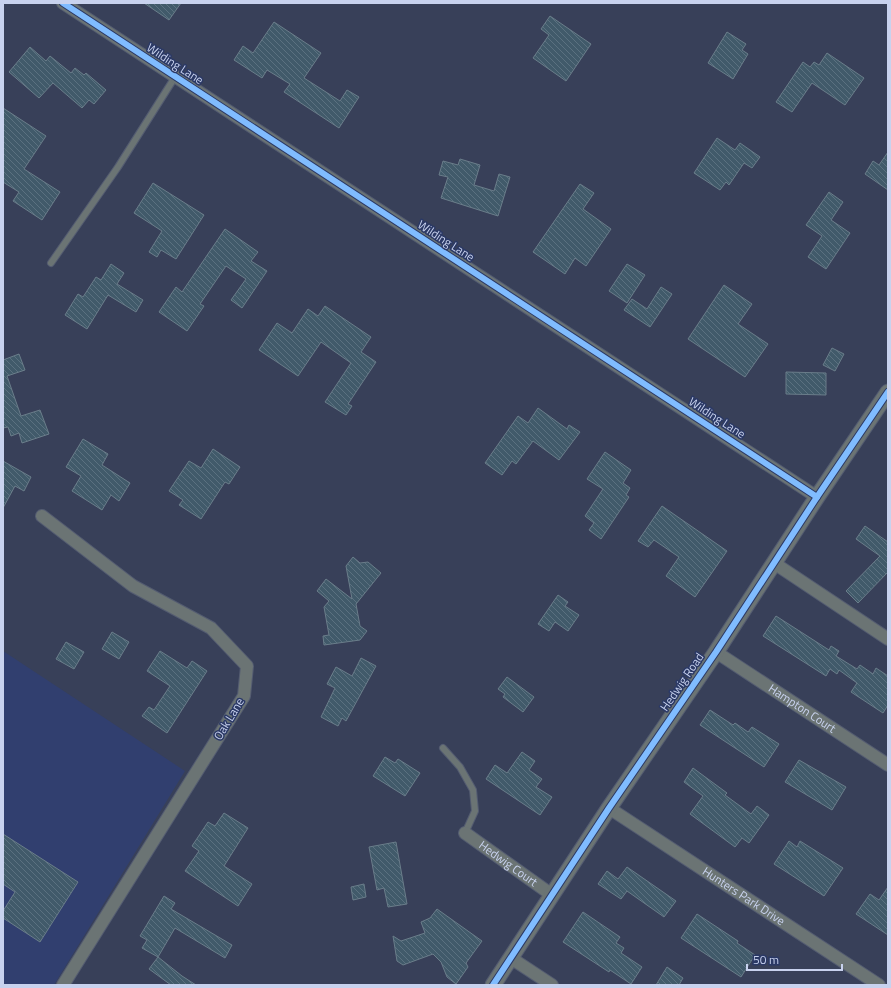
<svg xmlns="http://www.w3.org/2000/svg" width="891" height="988" font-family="'Titillium Web',sans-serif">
	<defs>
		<pattern id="building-back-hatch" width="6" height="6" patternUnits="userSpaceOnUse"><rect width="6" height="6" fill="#415a6a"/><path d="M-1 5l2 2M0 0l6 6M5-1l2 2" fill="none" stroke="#5b7180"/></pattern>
	</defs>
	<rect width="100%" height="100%" fill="#384059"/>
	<!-- built -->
	<polygon fill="#313f6f" points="3,651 185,771 54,985 3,985"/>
	<!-- building -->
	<g fill="url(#building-back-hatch)" stroke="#6a7d8a">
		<polygon points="144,3 181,3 169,20"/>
		<polygon points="550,16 591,44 566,81 533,58 549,35 541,29"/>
		<polygon points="274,22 321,53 304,78 340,101 347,90 359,97 339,128 284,92 290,84 267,70 262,78 234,60 243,46 253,53"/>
		<polygon points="727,32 746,44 742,50 748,54 733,79 708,63"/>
		<polygon points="30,47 46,61 50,56 71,73 75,68 84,75 86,73 106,90 94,104 89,100 82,108 53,83 39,98 9,72"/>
		<polygon points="827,53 864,78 845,105 812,83 792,112 776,102 803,62 810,67 814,62 819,65"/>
		<polygon points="3,108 46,136 24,169 60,192 42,220 13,201 19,192 3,182"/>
		<polygon points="717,138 735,150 740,143 760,157 752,168 744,163 729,185 726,182 720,190 694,173"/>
		<polygon points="888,152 888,190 865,174 873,161 879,165"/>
		<polygon points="460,159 480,165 474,185 494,191 499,174 510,177 498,216 441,198 448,177 439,175 443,161 458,165"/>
		<polygon points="153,183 204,215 176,259 161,250 157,257 149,252 162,231 134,213"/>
		<polygon points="580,184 594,193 583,209 611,229 586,266 575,258 565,274 533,252"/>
		<polygon points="829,192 843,202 831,220 850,233 826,269 808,257 822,236 806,225"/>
		<polygon points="225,229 258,252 251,261 267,271 242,308 231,300 246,279 226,266 200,304 204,306 187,331 159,312 176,287 182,292"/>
		<polygon points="111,264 124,273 117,284 143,300 136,312 108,295 87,329 65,315 78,294 83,297 96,277 101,280"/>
		<polygon points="627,264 645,275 627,303 609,291"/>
		<polygon points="724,285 752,304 738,324 768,344 745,377 688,339"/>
		<polygon points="661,287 672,294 650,327 624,310 632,299 647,309"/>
		<polygon points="325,306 371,337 361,352 376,362 348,404 352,406 346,415 325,402 351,363 321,342 298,376 259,350 277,323 292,333 308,309 318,316"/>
		<polygon points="832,348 844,354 835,371 823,365"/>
		<polygon points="19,354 25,370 7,376 21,416 40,410 49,434 22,443 19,433 11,436 8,427 3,428 3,360"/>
		<polygon points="786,372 826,373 826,395 786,394"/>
		<polygon points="538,408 567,429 569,425 580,432 559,460 533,441 516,464 512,461 502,475 485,463 518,416 528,423"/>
		<polygon points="83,439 108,454 102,465 130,483 119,501 111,495 102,510 72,491 81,476 66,467"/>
		<polygon points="213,449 240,467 229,484 225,482 201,519 179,505 183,500 169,491 189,461 201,468"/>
		<polygon points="605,452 631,470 623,483 630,488 626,495 629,497 601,539 589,530 594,523 585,516 603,489 587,479"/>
		<polygon points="3,461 31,477 24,491 15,486 3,508"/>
		<polygon points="662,506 727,551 695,597 666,576 679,557 654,540 648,547 638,541"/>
		<polygon points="865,526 888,542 888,572 858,603 846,591 880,556 856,539"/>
		<polygon points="353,557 360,563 368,562 381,573 356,604 360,626 367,631 360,640 324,645 323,636 329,635 324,607 329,601 317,591 326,579 352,599 346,566"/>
		<polygon points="558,595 568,602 565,606 579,615 568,631 555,622 549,631 538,624"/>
		<polygon points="776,616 829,650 831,646 839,651 836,656 857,669 860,665 873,674 876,668 888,676 888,705 883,713 851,692 857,683 839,670 837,674 830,669 826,676 763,636"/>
		<polygon points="112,632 129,642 119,659 102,649"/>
		<polygon points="66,642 84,652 74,669 56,659"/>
		<polygon points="160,651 187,668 192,661 207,671 167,733 142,716 149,707 154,710 170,686 147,671"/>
		<polygon points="361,658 376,666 346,721 342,718 338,726 321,717 335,688 327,684 336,667 352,676"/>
		<polygon points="507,677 534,697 523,712 503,697 505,694 498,689"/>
		<polygon points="710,710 733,725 735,723 748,732 752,727 779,744 764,767 700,725"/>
		<polygon points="522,752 535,761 529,770 542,779 536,787 552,797 540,815 486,779 495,765 507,773"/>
		<polygon points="385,757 395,763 398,759 420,773 405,796 373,776"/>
		<polygon points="799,760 846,787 832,810 785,782"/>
		<polygon points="693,768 727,793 725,795 751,814 757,806 769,815 749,843 742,838 735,847 690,814 703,796 684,782"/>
		<polygon points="224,813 248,828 224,866 252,884 238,906 185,871 199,851 192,846 208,822 215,826"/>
		<polygon points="3,834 78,882 40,942 3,918 3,911 15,892 3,884"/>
		<polygon points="789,841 797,847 800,841 843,868 824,896 774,864"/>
		<polygon points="396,842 407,904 388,907 384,888 377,890 369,847"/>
		<polygon points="627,867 676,901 664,917 627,891 621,899 598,884 607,871 618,879"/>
		<polygon points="364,884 366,897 353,900 351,887"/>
		<polygon points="888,887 888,935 856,914 870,894 879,900"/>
		<polygon points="164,896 175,903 171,909 232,945 225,958 175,928 158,957 142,948 147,940 140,936"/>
		<polygon points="437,909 482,941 466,963 468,967 456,984 447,977 441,962 433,954 403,965 397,961 393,936 401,941 425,933 421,922 430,918"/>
		<polygon points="583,912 620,937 616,943 624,948 621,953 642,967 631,984 610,970 609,972 563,942"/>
		<polygon points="697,914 738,941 737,943 755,955 741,977 681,938"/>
		<polygon points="158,957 182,976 196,985 171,985 149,969"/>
		<polygon points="667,967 683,978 679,985 656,985"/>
	</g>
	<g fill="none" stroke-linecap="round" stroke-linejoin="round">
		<!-- service casing -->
		<g stroke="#545c71" stroke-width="8">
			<g id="service">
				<polyline points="51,263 118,167 175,77"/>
				<polyline points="443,748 460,767 473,790 475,811 465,833"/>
			</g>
		</g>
		<!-- minor casing -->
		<g stroke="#545c71" stroke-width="14">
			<g id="minor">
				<polyline points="63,3 817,497"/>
				<polyline points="42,516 133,586 211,628 247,666 244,696 63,985"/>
				<polyline points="774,563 888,639"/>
				<path id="s1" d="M716,652L888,765"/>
				<path id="s2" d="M609,808L879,985"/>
				<path id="s3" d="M465,833L552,895"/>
				<polyline points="511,958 552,985"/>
			</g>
		</g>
		<!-- tertiary casing -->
		<g stroke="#545c71" stroke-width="17">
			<polyline id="tertiary" points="493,985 609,808 716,652 817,497 888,392"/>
		</g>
		<!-- service -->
		<use href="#service" stroke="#6b7474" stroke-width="6"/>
		<!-- minor -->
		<use href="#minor" stroke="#6b7474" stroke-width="12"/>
		<!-- tertiary -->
		<use href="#tertiary" stroke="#6b7474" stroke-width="15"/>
		<!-- cycleway casing -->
		<g stroke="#2b3966" stroke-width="8">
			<g id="cycleway">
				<polyline points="63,3 817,497"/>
				<polyline points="493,985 609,808 716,652 817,497 888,392"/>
			</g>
		</g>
		<!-- cycleway -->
		<use href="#cycleway" stroke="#80bcff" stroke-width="6"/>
	</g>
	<g text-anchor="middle" stroke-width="3" stroke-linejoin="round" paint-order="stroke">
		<!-- street labels -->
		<g font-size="12" fill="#c8d2ee" stroke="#2b3966">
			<text transform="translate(175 64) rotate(33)" y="4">Wilding Lane</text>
			<text transform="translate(446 241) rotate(33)" y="4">Wilding Lane</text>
			<text transform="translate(717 418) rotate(33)" y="4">Wilding Lane</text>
			<text transform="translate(682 682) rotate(-56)" y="4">Hedwig Road</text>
			<text dy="4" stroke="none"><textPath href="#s1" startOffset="103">Hampton Court</textPath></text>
			<text transform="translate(229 719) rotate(-59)" y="4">Oak Lane</text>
			<text dy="4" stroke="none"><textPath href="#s3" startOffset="53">Hedwig Court</textPath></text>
			<text dy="4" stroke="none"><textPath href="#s2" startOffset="161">Hunters Park Drive</textPath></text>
		</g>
	</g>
	<!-- border -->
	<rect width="891" height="988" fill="none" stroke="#c8d2ee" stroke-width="8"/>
	<!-- scale -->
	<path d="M747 964v6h95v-6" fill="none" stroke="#c8d2ee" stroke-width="2"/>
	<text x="753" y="964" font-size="12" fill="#c8d2ee" stroke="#2b3966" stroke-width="3" paint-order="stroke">50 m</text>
</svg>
